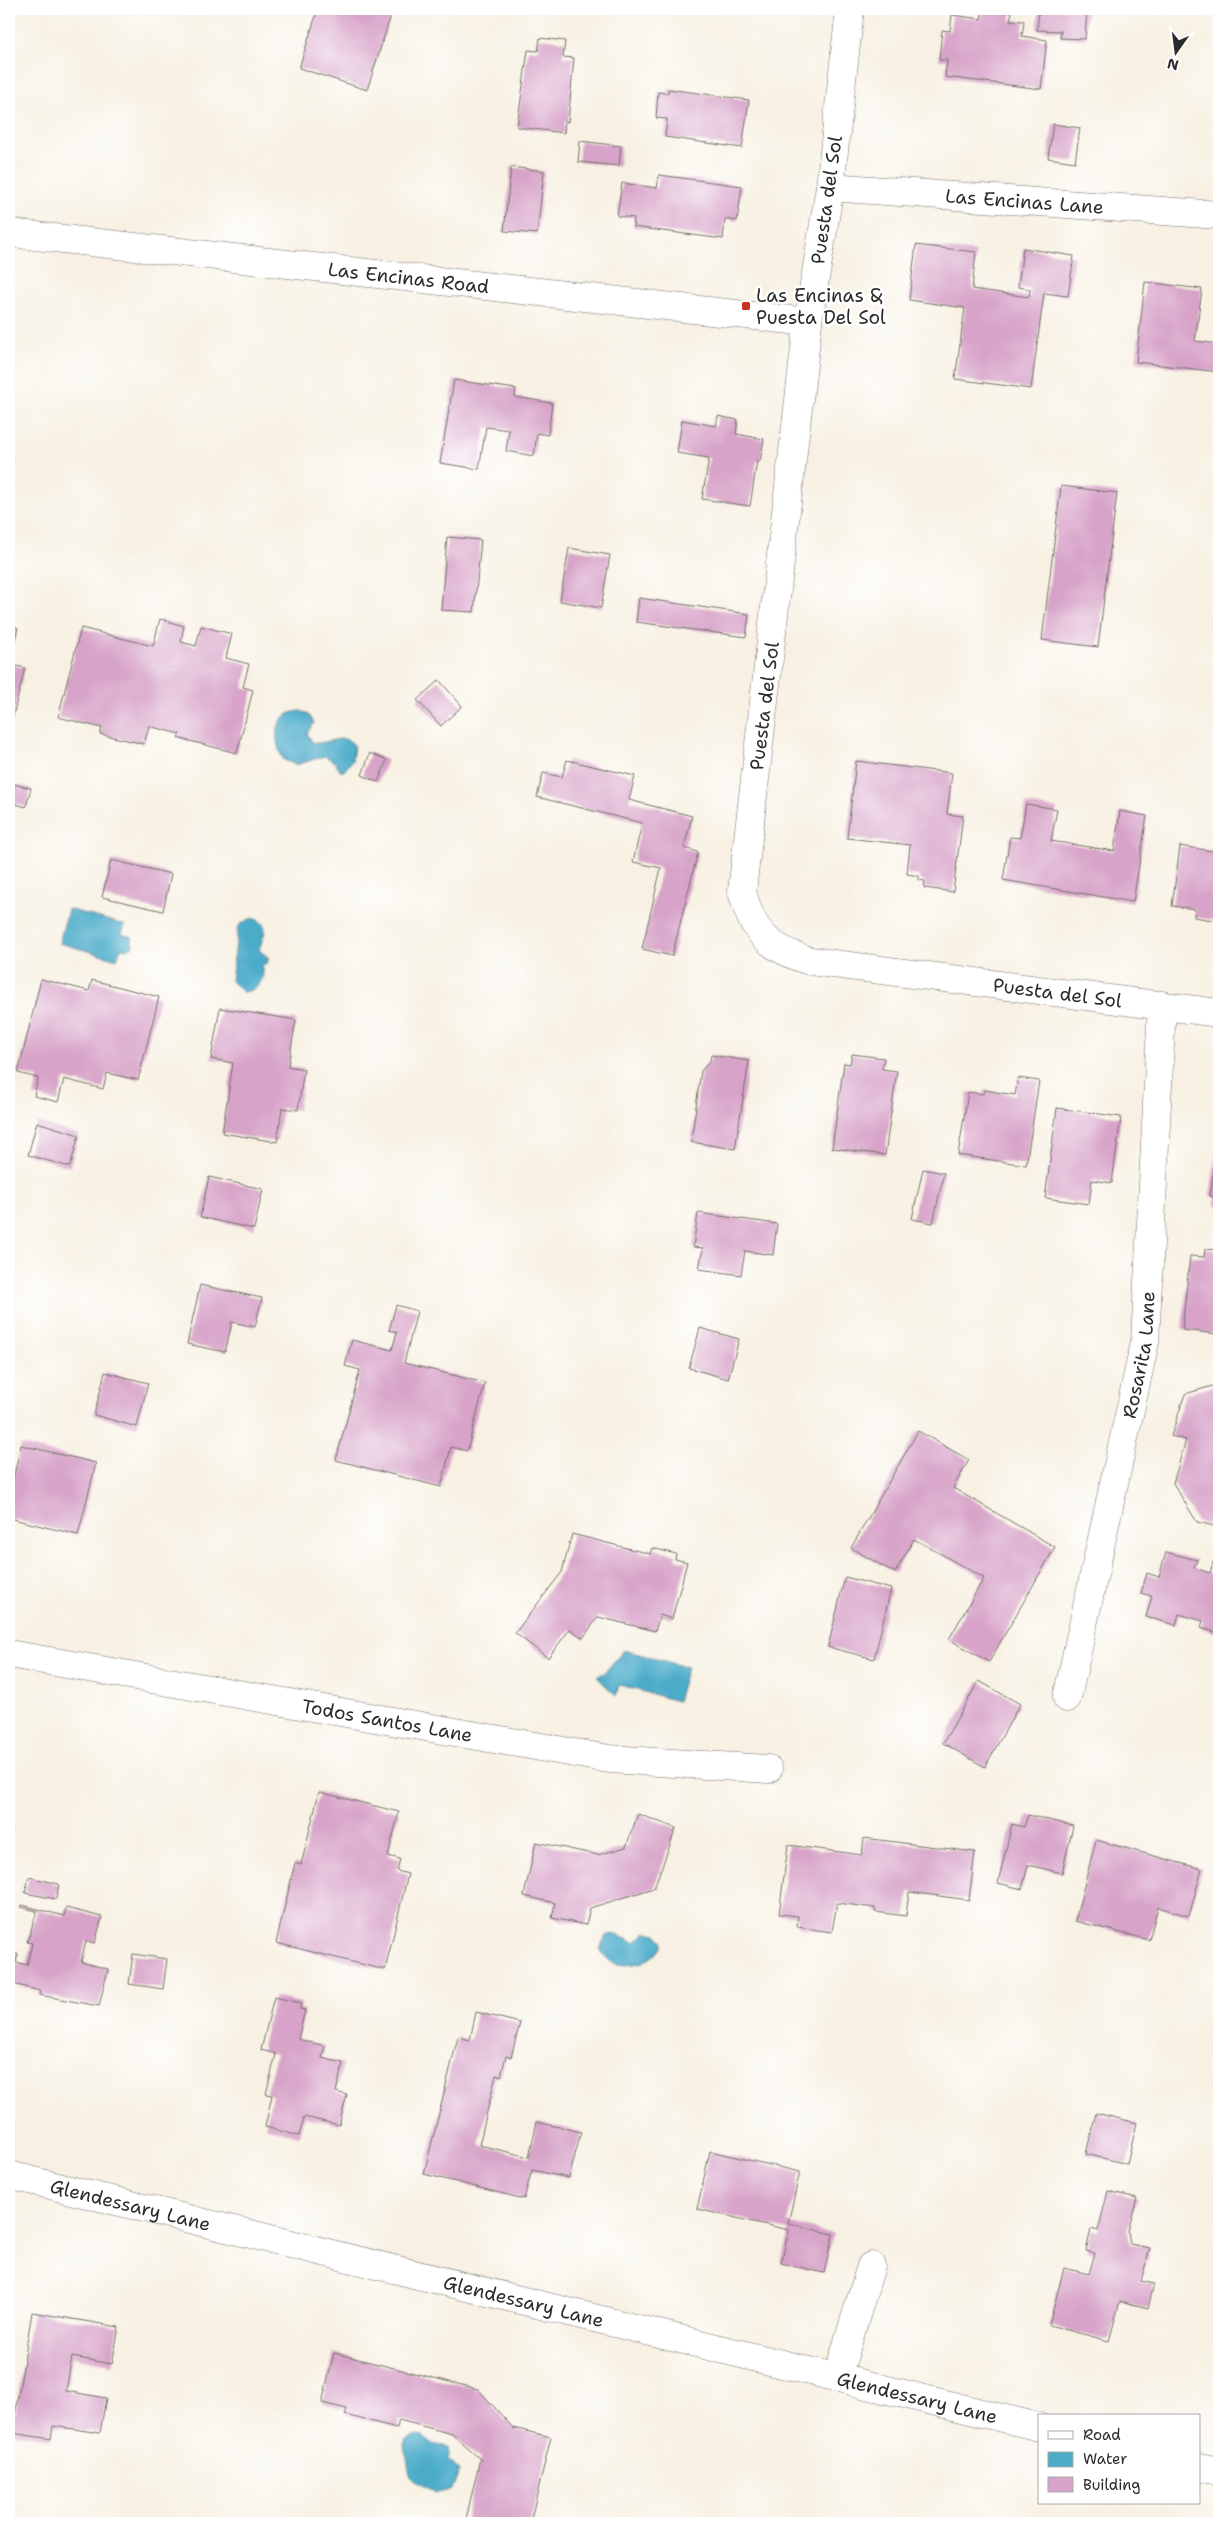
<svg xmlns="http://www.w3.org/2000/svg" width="1228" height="2532" font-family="'Shantell Sans',sans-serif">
	<rect width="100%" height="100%" fill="#fff"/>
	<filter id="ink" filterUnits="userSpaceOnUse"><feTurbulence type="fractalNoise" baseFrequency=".02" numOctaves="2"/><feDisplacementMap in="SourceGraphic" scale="10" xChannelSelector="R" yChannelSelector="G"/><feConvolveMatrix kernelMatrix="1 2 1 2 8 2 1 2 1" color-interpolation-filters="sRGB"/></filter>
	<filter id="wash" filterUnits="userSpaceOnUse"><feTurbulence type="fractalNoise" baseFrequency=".0096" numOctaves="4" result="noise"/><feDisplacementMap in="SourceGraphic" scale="20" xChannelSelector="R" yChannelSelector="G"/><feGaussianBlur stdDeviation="1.12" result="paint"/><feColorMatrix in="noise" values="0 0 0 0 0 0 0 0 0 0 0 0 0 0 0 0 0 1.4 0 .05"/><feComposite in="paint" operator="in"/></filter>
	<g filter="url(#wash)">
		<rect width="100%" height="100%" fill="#f8f1e3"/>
		<!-- water -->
		<g fill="#4bacca" stroke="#3b6c7a">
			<path d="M301,711C308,713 311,716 314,723L307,733L312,742C326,746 344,731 354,745L352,761L344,771H340L336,763L325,756L296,765L284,760C272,742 273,712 301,711Z"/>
			<polygon points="68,909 125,925 122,934 132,937 133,946 127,949 121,948 117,959 59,943"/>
			<path d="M252,918C273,923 263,936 259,950L269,958L267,963L262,965C266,980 258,991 242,992L231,981L238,927L242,923Z"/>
			<polygon points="624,1650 687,1667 677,1701 619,1685 616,1696 597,1677 605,1672"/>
			<path d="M647,1932L657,1934L663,1941C660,1966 606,1976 600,1948L606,1936L613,1934L635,1942Z"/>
			<path d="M415,2435L424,2436L432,2444L449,2447V2459L459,2472C457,2488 450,2492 435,2493C421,2476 411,2491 408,2464C408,2457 404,2452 404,2445L406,2440Z"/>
		</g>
		<g id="blocks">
			<!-- building -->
			<g fill="#d7a3c8">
				<polygon points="318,9 393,9 367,90 299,68"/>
				<polygon points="983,9 1012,12 1010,20 1024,21 1022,36 1047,40 1041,89 945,77 947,60 939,60 942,30 950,31 952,15 981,19"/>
				<polygon points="1039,9 1087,9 1085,39 1060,38 1061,31 1037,30"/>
				<polygon points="540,38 565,41 563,57 574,58 568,122 565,121 564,133 517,127 528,50 538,51"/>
				<polygon points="668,89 749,100 742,148 665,137 667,119 656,118 658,92 668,93"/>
				<polygon points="1053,124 1080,128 1075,162 1048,158"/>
				<polygon points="580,141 621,146 619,166 578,162"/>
				<polygon points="511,167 544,171 537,234 504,231"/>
				<polygon points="659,175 742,186 737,221 725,219 723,239 633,227 634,218 617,216 622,183 657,188"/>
				<polygon points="916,245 976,252 972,289 1029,297 1030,289 1018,287 1023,248 1074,256 1068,296 1044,293 1031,389 955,379 965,308 909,300"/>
				<polygon points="1145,282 1202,289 1195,341 1219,344 1219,372 1136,362"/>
				<polygon points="454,380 516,389 515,397 552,403 548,435 537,433 534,456 506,451 509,430 486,427 479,469 440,463"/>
				<polygon points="718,416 738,420 736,434 764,439 760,461 757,461 750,506 702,499 709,458 677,453 682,420 716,426"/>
				<polygon points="1061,486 1117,493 1098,647 1042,640"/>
				<polygon points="447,537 481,540 474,612 441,610"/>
				<polygon points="569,548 610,555 601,608 560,601"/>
				<polygon points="639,598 749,614 746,637 636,622"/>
				<polygon points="160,619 184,626 181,642 196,646 201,626 232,634 226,658 249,664 243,687 253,690 237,753 178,738 180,734 149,726 144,744 100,734 102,728 58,717 81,628 153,646"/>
				<polygon points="9,625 18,628 9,660"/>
				<polygon points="9,664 25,668 9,732"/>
				<polygon points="439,680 462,706 441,726 417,700"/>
				<polygon points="370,753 387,760 378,782 362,775"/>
				<polygon points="567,760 635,776 629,800 692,816 684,848 698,852 672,956 642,949 661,868 633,862 642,823 537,797 543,773 562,777"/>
				<polygon points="856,761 952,773 947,814 963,816 953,892 924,888 925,881 919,880 919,876 907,874 910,845 847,838"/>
				<polygon points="9,783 31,788 26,807 9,802"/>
				<polygon points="1026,804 1057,809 1051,841 1114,851 1120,811 1147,816 1133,902 1003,880 1010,837 1020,838"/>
				<polygon points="1180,846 1219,852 1219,921 1194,917 1195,909 1172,906"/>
				<polygon points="111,860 171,874 163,911 102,897"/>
				<polygon points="41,979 89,991 92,980 159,997 138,1080 107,1073 103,1089 64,1079 58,1102 34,1096 38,1078 18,1073"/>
				<polygon points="220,1008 296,1020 288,1066 304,1069 298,1110 282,1108 277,1142 222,1133 233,1063 211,1059"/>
				<polygon points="852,1054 884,1058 882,1069 897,1071 885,1155 832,1148 844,1063 850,1064"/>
				<polygon points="711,1055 749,1061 735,1149 691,1142 701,1071 710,1061"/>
				<polygon points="1018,1078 1039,1081 1026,1165 958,1155 968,1092 983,1094 984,1090 1015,1095"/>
				<polygon points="1057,1108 1121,1117 1112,1183 1092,1180 1089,1204 1045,1198"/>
				<polygon points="37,1122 79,1135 70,1167 28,1155"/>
				<polygon points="1217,1149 1219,1149 1219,1206 1215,1206 1216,1197 1210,1196"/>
				<polygon points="923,1169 944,1173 933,1223 912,1219"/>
				<polygon points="209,1177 263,1189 254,1229 200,1217"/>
				<polygon points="698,1213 777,1224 773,1255 745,1251 741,1275 699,1269 703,1248 693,1247"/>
				<polygon points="1205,1249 1219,1250 1219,1334 1182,1330 1190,1256 1204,1257"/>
				<polygon points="200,1285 262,1298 255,1327 232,1322 225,1352 187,1344"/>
				<polygon points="396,1305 417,1311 404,1363 485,1383 467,1451 451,1447 441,1487 336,1460 360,1370 345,1366 352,1340 392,1350 397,1332 389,1330"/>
				<polygon points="700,1328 739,1339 728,1379 689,1368"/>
				<polygon points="105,1372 148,1383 137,1427 94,1415"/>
				<polygon points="1219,1384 1219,1527 1197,1522 1173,1483 1186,1440 1171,1436 1185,1394"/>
				<polygon points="918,1431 969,1460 953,1488 1055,1547 989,1662 949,1639 984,1578 914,1539 895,1573 851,1548"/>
				<polygon points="21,1445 96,1463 78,1535 9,1518 9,1497"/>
				<polygon points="572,1534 650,1554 652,1548 676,1554 675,1559 687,1562 672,1619 660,1615 655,1631 598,1617 583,1638 570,1629 548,1658 515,1633 562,1572"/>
				<polygon points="1166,1552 1197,1560 1194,1568 1210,1573 1213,1562 1219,1563 1218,1633 1201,1628 1203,1621 1179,1614 1176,1625 1146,1617 1152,1596 1141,1593 1147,1573 1159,1577"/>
				<polygon points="845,1577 891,1589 874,1659 828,1647"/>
				<polygon points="979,1681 1020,1704 985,1767 943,1743"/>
				<polygon points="319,1792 399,1812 388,1856 400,1859 397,1871 408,1874 385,1970 276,1943 295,1863 301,1865"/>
				<polygon points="638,1814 676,1828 654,1888 590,1908 586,1925 552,1918 555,1903 524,1896 536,1842 598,1855 626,1847"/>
				<polygon points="1028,1815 1073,1826 1062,1873 1028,1865 1022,1889 998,1883 1012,1824 1024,1827"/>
				<polygon points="864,1838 975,1852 969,1900 909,1892 906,1916 875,1912 875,1908 837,1903 832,1932 797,1927 798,1916 779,1914 788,1845 862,1855"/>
				<polygon points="1096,1840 1202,1869 1189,1916 1158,1907 1149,1940 1075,1921"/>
				<polygon points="29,1877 59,1884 56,1899 25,1893"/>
				<polygon points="22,1905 64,1916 66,1908 102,1917 95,1943 86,1941 81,1962 108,1969 99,2006 39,1995 40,1991 9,1983 13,1953 18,1954 16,1962 27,1965 32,1943 27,1942 37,1911 21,1907"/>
				<polygon points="133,1954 167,1959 163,1989 129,1984"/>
				<polygon points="274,1997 301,2003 300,2009 305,2010 298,2039 325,2046 322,2058 343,2063 336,2092 347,2095 339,2125 304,2117 299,2136 265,2127 272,2095 266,2094 276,2054 261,2050"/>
				<polygon points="476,2012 520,2023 511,2057 506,2056 501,2076 496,2075 479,2145 529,2157 537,2122 581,2132 569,2178 532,2170 524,2199 424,2174 458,2037 470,2040"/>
				<polygon points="1096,2113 1137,2123 1127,2164 1086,2154"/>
				<polygon points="710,2151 800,2172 788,2223 833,2234 824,2273 781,2263 789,2230 697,2209"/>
				<polygon points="1108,2191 1137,2198 1128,2231 1130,2244 1150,2248 1141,2281 1154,2284 1148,2308 1120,2301 1109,2341 1049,2325 1064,2268 1089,2274 1095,2253 1086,2251 1091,2229 1098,2231"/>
				<polygon points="32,2312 119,2327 112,2364 72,2357 66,2391 106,2398 100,2433 53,2426 51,2439 12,2433"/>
				<polygon points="334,2353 478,2389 513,2428 551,2437 530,2523 465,2523 480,2459 452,2434 399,2420 397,2428 345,2415 347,2409 322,2403"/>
			</g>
		</g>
	</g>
	<g filter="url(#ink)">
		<use href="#blocks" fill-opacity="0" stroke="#73706b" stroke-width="1"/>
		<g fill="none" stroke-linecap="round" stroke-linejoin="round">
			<!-- street casing -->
			<g stroke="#73706b" stroke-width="29">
				<g id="street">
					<path id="s1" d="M850,9L830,187L808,322L742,891C752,933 770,949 810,961L1219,1013"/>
					<path id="s2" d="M830,187L1219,215"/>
					<path id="s3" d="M9,233L808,322"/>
					<path id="s4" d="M9,1654L609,1759L768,1769"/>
					<path id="s5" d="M1067,1698L1145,1342L1162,1005"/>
					<path id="s6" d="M9,2175L1039,2427"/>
					<polyline points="837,2378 871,2266"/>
					<polyline points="1199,2467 1219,2471"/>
				</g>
			</g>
			<!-- street -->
			<use href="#street" stroke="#fff" stroke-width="28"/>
		</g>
	</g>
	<!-- markers -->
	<rect fill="#c8321e" stroke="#fff" stroke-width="2" x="741" y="301" width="10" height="10" rx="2.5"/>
	<g text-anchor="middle" stroke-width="5" stroke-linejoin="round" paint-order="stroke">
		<!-- street labels -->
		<g font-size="19" fill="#2b2b2b" stroke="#fff">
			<text transform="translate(826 200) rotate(-82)" y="7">Puesta del Sol</text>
			<text dy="7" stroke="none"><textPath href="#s2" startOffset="195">Las Encinas Lane</textPath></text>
			<text dy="7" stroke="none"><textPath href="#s3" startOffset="402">Las Encinas Road</textPath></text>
			<text transform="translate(764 706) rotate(-83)" y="7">Puesta del Sol</text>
			<text dy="7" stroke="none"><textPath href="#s1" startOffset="1242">Puesta del Sol</textPath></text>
			<text dy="7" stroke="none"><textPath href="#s5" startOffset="351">Rosarita Lane</textPath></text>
			<text dy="7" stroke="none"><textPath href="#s4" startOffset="384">Todos Santos Lane</textPath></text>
			<text dy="7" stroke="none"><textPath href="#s6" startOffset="125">Glendessary Lane</textPath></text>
			<text dy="7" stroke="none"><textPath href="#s6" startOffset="530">Glendessary Lane</textPath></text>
			<text dy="7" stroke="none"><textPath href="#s6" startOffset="935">Glendessary Lane</textPath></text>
		</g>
		<!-- poi labels -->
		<g font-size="19" fill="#2b2b2b" stroke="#fff" text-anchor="start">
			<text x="756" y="302">Las Encinas &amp;<tspan x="756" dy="22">Puesta Del Sol</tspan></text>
		</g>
	</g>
	<!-- margin -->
	<rect width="1228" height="2532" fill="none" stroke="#fff" stroke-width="30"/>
	<!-- legend -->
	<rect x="1038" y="2414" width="162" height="90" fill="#ffffff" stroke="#aaaaaa"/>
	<rect x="1048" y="2431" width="25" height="8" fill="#ffffff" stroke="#aaaaaa"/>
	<text x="1083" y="2440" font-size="15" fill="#2b2b2b">Road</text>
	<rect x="1048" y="2452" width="25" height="15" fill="#4bacca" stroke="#aaaaaa"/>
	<text x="1083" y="2464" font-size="15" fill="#2b2b2b">Water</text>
	<rect x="1048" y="2477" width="25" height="15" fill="#d7a3c8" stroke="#aaaaaa"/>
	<text x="1083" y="2490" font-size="15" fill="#2b2b2b">Building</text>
	<!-- north arrow -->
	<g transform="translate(1176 52) rotate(194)" stroke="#ffffff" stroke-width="4" paint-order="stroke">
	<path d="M0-4L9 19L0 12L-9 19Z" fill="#2b2b2b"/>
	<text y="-8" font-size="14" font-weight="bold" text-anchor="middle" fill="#2b2b2b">N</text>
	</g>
</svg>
